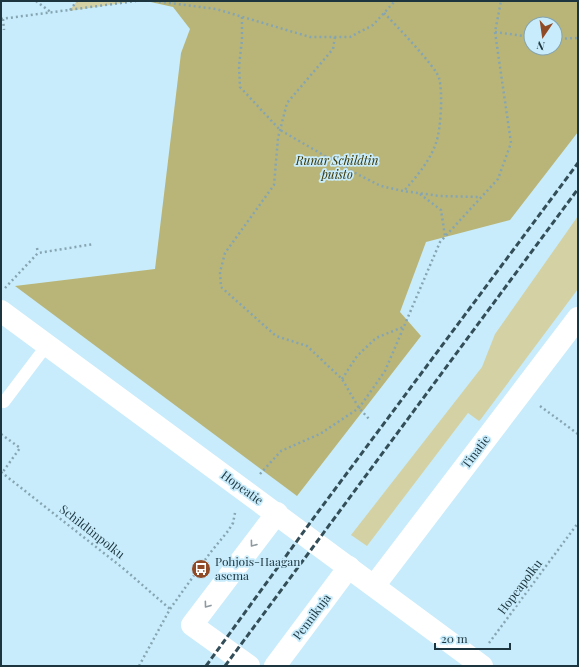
<svg xmlns="http://www.w3.org/2000/svg" width="579" height="667" font-family="'Playfair Display',serif">
	<rect width="100%" height="100%" fill="#c8ecfb"/>
	<!-- green -->
	<g fill="#d4d2a5">
		<polygon points="77,1 136,1 69,11"/>
		<polygon points="578,216 578,289 481,419 479,421 468,413 367,546 351,535 482,367 495,334"/>
	</g>
	<!-- forest -->
	<path fill="#b9b578" fill-rule="evenodd" d="M146,1H578V132L510,220L426,242L400,312L421,336L297,496L15,286L155,269L181,53L190,29L173,7ZM531,24H555V48H531Z"/>
	<g fill="none" stroke-linecap="round" stroke-linejoin="round">
		<!-- path -->
		<g stroke="#86a5b2" stroke-width="2.5" stroke-dasharray="2 3" stroke-linecap="butt">
			<polyline points="36,1 52,13"/>
			<polyline points="154,1 216,9 310,37 350,37 373,25 395,1"/>
			<polyline points="70,10 77,1"/>
			<path d="M384,13C394,23 437,68 439,78C443,92 441,129 436,143C430,161 416,177 404,191"/>
			<polyline points="242,17 242,40 239,66 240,87 280,130 353,172 381,186 403,191 440,196 480,197"/>
			<polyline points="1,19 136,1"/>
			<polyline points="3,19 4,30"/>
			<polyline points="495,32 531,37"/>
			<polyline points="335,37 333,49 287,103 278,138 274,185 225,253 220,272 221,287 276,336 307,346 342,379 359,408 369,419"/>
			<polyline points="555,39 578,38"/>
			<polyline points="420,194 441,210 445,236"/>
			<polyline points="37,248 38,253"/>
			<polyline points="5,288 38,253 94,244"/>
			<polyline points="342,379 357,356 376,338 403,327"/>
			<polyline points="540,406 578,434"/>
			<polyline points="1,434 20,448 2,473"/>
			<polyline points="1,472 124,569 170,609"/>
			<polyline points="260,474 281,451 320,434 359,408 385,371 440,242 498,179 511,143 495,32 501,1"/>
			<polyline points="489,643 578,523"/>
			<polyline points="139,666 170,609 210,553 228,531 233,523 235,513"/>
		</g>
		<!-- lane -->
		<polyline stroke="#fff" stroke-width="12" points="4,402 47,345"/>
		<!-- street -->
		<g stroke="#fff" stroke-width="22">
			<polyline points="1,311 482,666"/>
			<polyline points="374,586 578,318"/>
			<polyline points="249,666 192,625 277,513"/>
			<polyline points="275,666 349,567"/>
		</g>
		<!-- rail -->
		<g stroke="#334e58" stroke-width="3" stroke-dasharray="6 3" stroke-linecap="butt">
			<polyline points="206,666 318,512 578,163"/>
			<polyline points="225,666 578,189"/>
		</g>
	</g>
	<!-- one-way arrows -->
	<defs><path id="oneway-chevron" d="M-2-3.5L2.5 0L-2 3.5" fill="none" stroke-width="1.6" stroke-linecap="round" stroke-linejoin="round"/></defs>
	<g stroke="#8e9a9f">
		<use href="#oneway-chevron" transform="translate(253 544) rotate(127)"/>
		<use href="#oneway-chevron" transform="translate(207 605) rotate(126)"/>
	</g>
	<!-- icons -->
	<defs>
		<g id="bus-disc" transform="scale(1)"><circle r="9.5" fill="#914a26" stroke="#c8ecfb"/><path d="M-5-6H5V4H4V6H2V4H-2V6H-4V4H-5ZM-3.5-4V0h7V-4ZM-3.5 1.2v1.5H-2V1.2ZM2 1.2v1.5H3.5V1.2Z" fill="#fff"/></g>
	</defs>
	<g fill-rule="evenodd">
		<use href="#bus-disc" x="201" y="569"/>
	</g>
	<g text-anchor="middle" stroke-width="3.5" stroke-linejoin="round" paint-order="stroke">
		<!-- park labels -->
		<g font-size="12" font-style="italic" fill="#373300" stroke="#c8ecfb">
			<text x="337" y="165">Runar Schildtin<tspan x="337" dy="14">puisto</tspan></text>
		</g>
		<!-- street labels -->
		<g font-size="12" fill="#1c353f" stroke="#c8ecfb">
			<text transform="translate(476 452) rotate(-53)" y="4">Tinatie</text>
			<text transform="translate(242 488) rotate(36)" y="4">Hopeatie</text>
			<text transform="translate(92 532) rotate(38)" y="4">Schildtinpolku</text>
			<text transform="translate(520 587) rotate(-53)" y="4">Hopeapolku</text>
			<text transform="translate(312 617) rotate(-53)" y="4">Pennikuja</text>
		</g>
		<!-- poi labels -->
		<g font-size="12" fill="#1c353f" stroke="#c8ecfb" text-anchor="start">
			<text x="215" y="566">Pohjois-Haagan<tspan x="215" dy="14">asema</tspan></text>
		</g>
	</g>
	<!-- border -->
	<rect width="579" height="667" fill="none" stroke="#1c353f" stroke-width="4"/>
	<!-- north arrow -->
	<g transform="translate(543 36) rotate(193)"><circle r="19" fill="#c8ecfb" stroke="#83a3b0"/>
	<path d="M0-3L7 15L0 10L-7 15Z" fill="#914a26"/>
	<text y="-6" font-size="11" font-weight="bold" text-anchor="middle" fill="#1c353f">N</text>
	</g>
	<!-- scale -->
	<path d="M435 643v6h75v-6" fill="none" stroke="#1c353f" stroke-width="2"/>
	<text x="441" y="643" font-size="12" fill="#1c353f" stroke="#c8ecfb" stroke-width="3" paint-order="stroke">20 m</text>
</svg>
